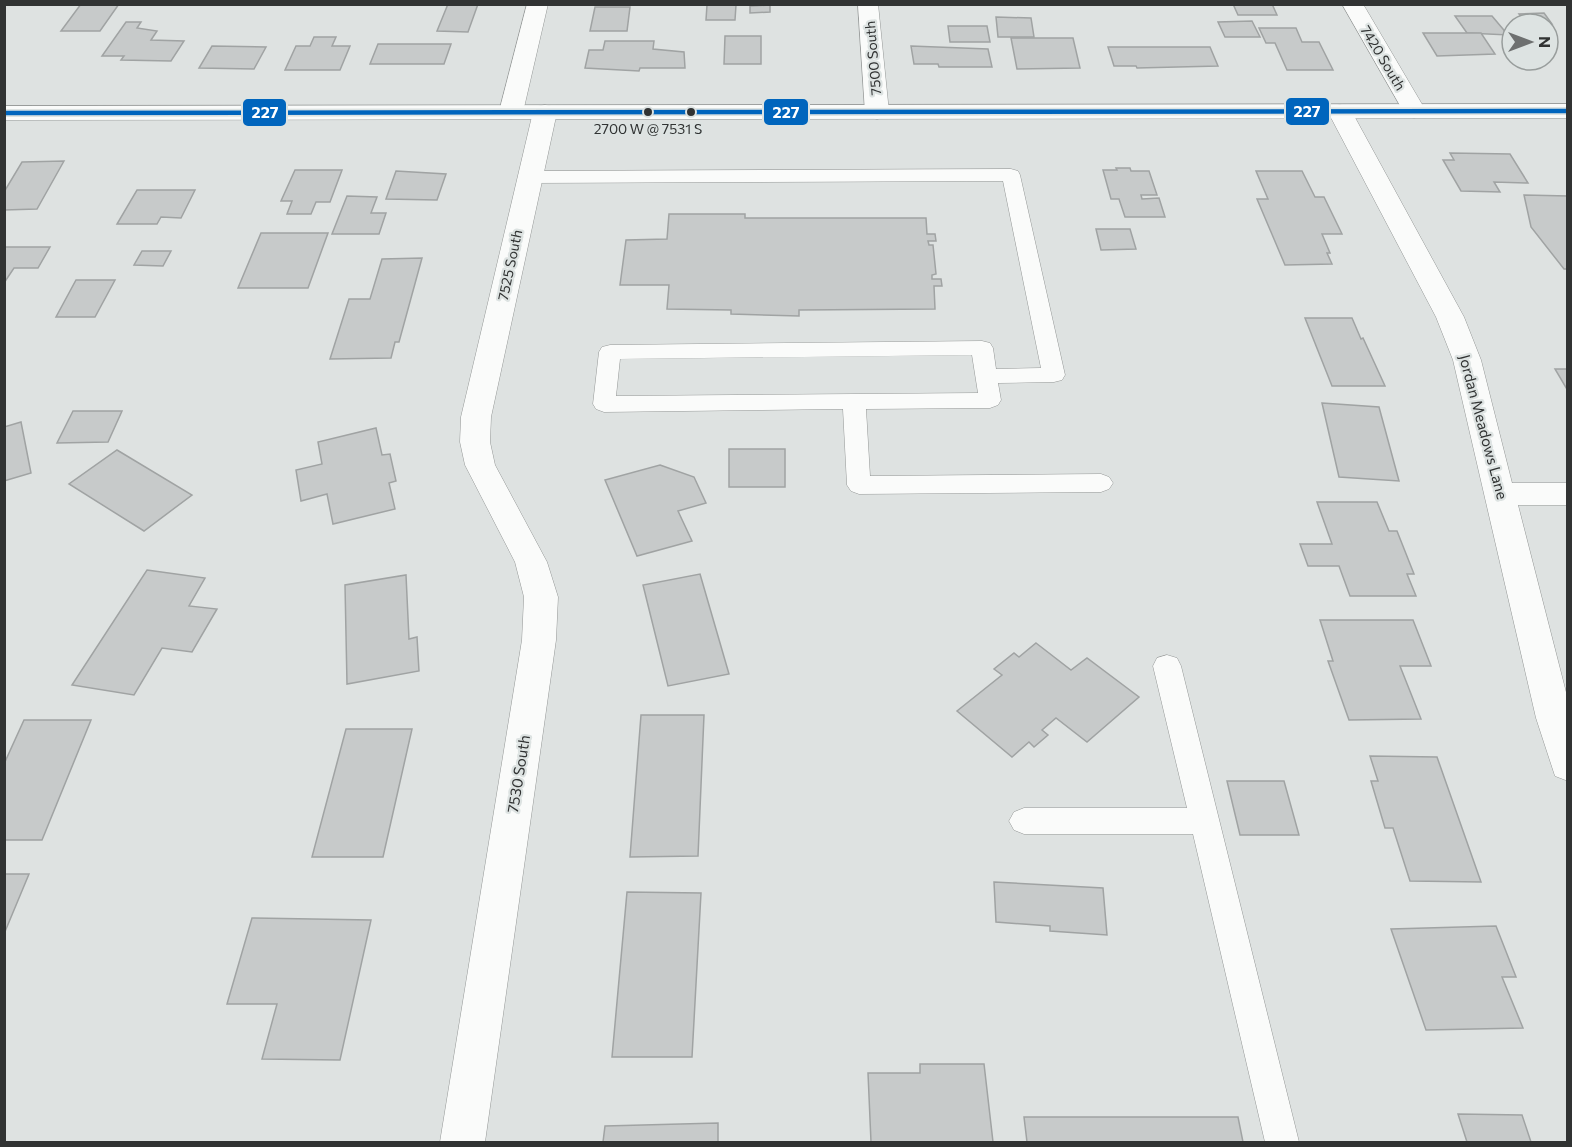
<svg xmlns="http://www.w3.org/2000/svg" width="1572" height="1147" font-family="Commissioner,sans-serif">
	<rect width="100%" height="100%" fill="#dee2e1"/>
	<!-- building -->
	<g fill="#c7caca" stroke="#a0a3a3" stroke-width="1.5">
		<polygon points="81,4 119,4 100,31 61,31"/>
		<polygon points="448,4 478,4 468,32 437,31"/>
		<polygon points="1233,4 1272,4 1277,15 1238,15"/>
		<polygon points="707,5 736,5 735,20 706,20"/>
		<polygon points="770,5 770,12 750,13 750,6"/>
		<polygon points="595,7 630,7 627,31 590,31"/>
		<polygon points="1544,13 1552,24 1527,24 1519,14"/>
		<polygon points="1455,16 1492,16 1508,35 1467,33"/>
		<polygon points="996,17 1031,18 1034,37 998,37"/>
		<polygon points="1252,21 1260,37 1225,37 1218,22"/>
		<polygon points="126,22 141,22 137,28 157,31 151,40 184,41 171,61 121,60 124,56 102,56"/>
		<polygon points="948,26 987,26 990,42 950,42"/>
		<polygon points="1259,28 1296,28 1302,42 1319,42 1333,70 1287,70 1275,43 1266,43"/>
		<polygon points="1423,33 1481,33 1495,54 1437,56"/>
		<polygon points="725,36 761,36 761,64 724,64"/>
		<polygon points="314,37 336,37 332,46 350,46 340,70 285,70 296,46 310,46"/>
		<polygon points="1011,38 1073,38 1080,68 1017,69"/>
		<polygon points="605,41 654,41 653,49 684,52 685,68 640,68 639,71 585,68 589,50 603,50"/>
		<polygon points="378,44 451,44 444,64 370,64"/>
		<polygon points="212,46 266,47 254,69 199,68"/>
		<polygon points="911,46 988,49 992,67 939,67 938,64 914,64"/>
		<polygon points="1108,47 1210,47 1218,66 1137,68 1136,66 1114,66"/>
		<polygon points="1450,153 1510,154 1528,183 1494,182 1500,192 1461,191 1443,160 1454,160"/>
		<polygon points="64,161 37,209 4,210 4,192 22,162"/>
		<polygon points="1116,168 1130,168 1131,171 1149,171 1157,195 1141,195 1142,199 1159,198 1165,217 1125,217 1119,199 1111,199 1103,170 1117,170"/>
		<polygon points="295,170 342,170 330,202 316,202 311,214 287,214 292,201 281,201"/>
		<polygon points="396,171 446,174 437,200 386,199"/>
		<polygon points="1256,171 1302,171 1315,197 1324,197 1342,234 1322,234 1330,253 1327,253 1332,264 1285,265 1257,199 1268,199"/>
		<polygon points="137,190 195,190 181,218 161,217 157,224 117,224"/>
		<polygon points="1524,195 1568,196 1568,269 1564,269 1531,227"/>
		<polygon points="347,196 377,197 371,213 386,213 379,234 332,234"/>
		<polygon points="669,214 745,214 745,218 926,218 927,234 935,234 936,241 928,241 929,245 933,245 936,274 932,275 932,279 941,279 942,286 934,286 935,309 799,310 799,316 731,314 731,310 667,309 669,285 620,285 626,240 667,239"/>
		<polygon points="1096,229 1130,229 1136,249 1101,250"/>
		<polygon points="261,233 328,233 308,288 238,288"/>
		<polygon points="4,247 50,247 38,268 14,268 4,283"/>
		<polygon points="142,251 171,251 163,266 134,265"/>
		<polygon points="422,258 399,342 395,342 391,358 330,359 349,299 370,299 382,259"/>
		<polygon points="76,280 115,280 95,317 56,317"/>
		<polygon points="1305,318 1352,318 1361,339 1363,338 1385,386 1332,386"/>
		<polygon points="1555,369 1568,369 1568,391"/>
		<polygon points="1322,403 1379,407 1399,481 1339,477"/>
		<polygon points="73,411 122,411 108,442 57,443"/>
		<polygon points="21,422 31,473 4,481 4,427"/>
		<polygon points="376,428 382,455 390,454 396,481 389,483 395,509 333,524 327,494 301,501 296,470 322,464 318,442"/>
		<rect x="729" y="449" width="56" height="38"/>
		<polygon points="117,450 192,495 144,531 69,484"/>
		<polygon points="660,465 694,477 706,503 678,511 692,541 637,556 605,480"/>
		<polygon points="1317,502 1377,502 1389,531 1397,531 1414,574 1407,574 1416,596 1350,596 1339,566 1308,566 1300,544 1332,544"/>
		<polygon points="147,570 205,578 189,606 217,609 192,652 162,648 134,695 72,685"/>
		<polygon points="700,574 729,674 668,686 643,585"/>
		<polygon points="406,575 409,639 417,637 419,671 347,684 345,585"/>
		<polygon points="1320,620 1413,620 1431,666 1400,666 1421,719 1349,720 1328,661 1333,661"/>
		<polygon points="1036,643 1071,670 1087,658 1139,697 1087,742 1056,718 1042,730 1048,735 1034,747 1029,742 1012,757 957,711 1002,675 994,669 1014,653 1019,657"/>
		<polygon points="641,715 704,715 698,856 630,857"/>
		<polygon points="24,720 91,720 42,840 4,840 4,764"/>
		<polygon points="346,729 412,729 383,857 312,857"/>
		<polygon points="1370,756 1437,757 1481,882 1410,881 1393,828 1385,828 1371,781 1378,781"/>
		<polygon points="1227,781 1284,781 1299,835 1240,835"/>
		<polygon points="4,874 29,874 4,934"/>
		<polygon points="994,882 1103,888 1107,935 1050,931 1050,926 996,922"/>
		<polygon points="627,892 701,893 692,1057 612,1057"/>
		<polygon points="252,918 371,920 340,1060 262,1059 277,1004 227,1004"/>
		<polygon points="1496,926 1516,977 1502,977 1523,1028 1426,1030 1391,929"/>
		<polygon points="920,1064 984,1064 993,1142 871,1142 868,1073 920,1073"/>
		<polygon points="1458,1114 1522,1115 1531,1142 1467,1142"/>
		<polygon points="1024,1117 1238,1117 1243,1142 1027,1142"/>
		<polygon points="718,1123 718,1142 603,1142 605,1126"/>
	</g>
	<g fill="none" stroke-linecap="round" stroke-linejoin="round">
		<!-- lane casing -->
		<g stroke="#949796" stroke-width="1">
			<g id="lane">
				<path d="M1011,169L1018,171L1020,175L1065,375L1062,380L1054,382L998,383L1001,400L998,405L990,408L866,409L870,476L1101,474L1109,477L1113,483L1109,489L1101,492L859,494L851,491L847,485L843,409L604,412L596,409L593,404L599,352L602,347L610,345L982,341L990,343L993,348L996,369L1041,368L1003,181L529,183L522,181L520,177L522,173L529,171ZM972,355L978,393L616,396L620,359Z"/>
				<polygon points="1167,655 1177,658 1181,666 1299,1142 1265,1142 1193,834 1024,834 1014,830 1009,821 1014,812 1024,808 1187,808 1153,666 1157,658"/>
			</g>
		</g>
		<!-- street casing -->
		<g stroke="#949796" stroke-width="1">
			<g id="street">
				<polygon points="527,4 548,4 523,112 519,117 511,119 503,117 499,112"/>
				<polygon points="858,4 878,4 889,112 885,117 877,119 869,117 865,112"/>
				<polygon points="1342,4 1363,4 1426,111 1422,116 1414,118 1406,116"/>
				<polygon points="545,105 553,107 557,112 491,417 490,442 495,465 547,562 558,597 556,640 485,1142 440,1142 522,640 524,597 515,562 465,465 460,442 461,417 533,112 537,107"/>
				<polygon points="1340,105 1348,107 1352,112 1464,317 1481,360 1512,483 1568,483 1568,505 1518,505 1568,700 1568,781 1555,776 1536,718 1453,360 1436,317 1328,112 1332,107"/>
			</g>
		</g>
		<!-- secondary casing -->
		<g stroke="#949796" stroke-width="1">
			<polygon id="secondary" points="1568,104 1568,118 4,120 4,106"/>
		</g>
		<!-- lane -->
		<use href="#lane" fill="#fafbfa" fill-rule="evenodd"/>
		<!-- street -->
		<use href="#street" fill="#fafbfa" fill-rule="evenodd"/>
		<!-- secondary -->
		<use href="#secondary" fill="#fafbfa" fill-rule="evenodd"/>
		<!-- bus-1 casing -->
		<g stroke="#dde3e2" stroke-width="8">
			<polyline id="bus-1" points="4,113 1568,111"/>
		</g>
		<!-- bus-1 -->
		<use href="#bus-1" stroke="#0065bd" stroke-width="4.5"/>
	</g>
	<!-- markers -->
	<g fill="#313333" stroke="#dde3e2" stroke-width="2">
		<circle cx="648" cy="112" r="5"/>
		<circle cx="691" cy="112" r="5"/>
	</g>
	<g text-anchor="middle" stroke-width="4.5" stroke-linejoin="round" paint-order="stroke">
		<!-- far-street labels -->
		<g font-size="14" fill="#313333" stroke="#dde3e2">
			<text transform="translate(873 58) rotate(-95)" y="5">7500 South</text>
			<text transform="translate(1383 58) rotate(59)" y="5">7420 South</text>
			<text transform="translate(510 265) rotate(-78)" y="5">7525 South</text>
		</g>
		<!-- bus labels -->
		<g font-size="14" fill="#313333" stroke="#dde3e2">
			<text x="648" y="134">2700 W @ 7531 S</text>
		</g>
		<!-- street labels -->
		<g font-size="15" fill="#313333" stroke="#dde3e2">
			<text transform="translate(1483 427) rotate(75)" y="5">Jordan Meadows Lane</text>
			<text transform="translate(519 774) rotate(-81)" y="5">7530 South</text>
		</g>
	</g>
	<g stroke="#dde3e2" stroke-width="2">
		<rect x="1285" y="97" width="45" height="29" rx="6" fill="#0065bd"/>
		<rect x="763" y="98" width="46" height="28" rx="6" fill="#0065bd"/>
		<rect x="242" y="98" width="45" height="29" rx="6" fill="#0065bd"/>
	</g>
	<g font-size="16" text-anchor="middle" font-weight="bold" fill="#fff">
		<text x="1307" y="117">227</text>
		<text x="786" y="118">227</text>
		<text x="265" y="118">227</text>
	</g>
	<!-- border -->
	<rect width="1572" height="1147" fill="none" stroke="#313333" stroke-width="12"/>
	<!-- north arrow -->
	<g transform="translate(1530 42) rotate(90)"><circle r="28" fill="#dde3e2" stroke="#989d9c" stroke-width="1.5"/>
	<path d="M0-4.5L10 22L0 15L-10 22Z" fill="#6e7070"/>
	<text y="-9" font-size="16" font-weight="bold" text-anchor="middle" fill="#313333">N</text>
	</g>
</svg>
